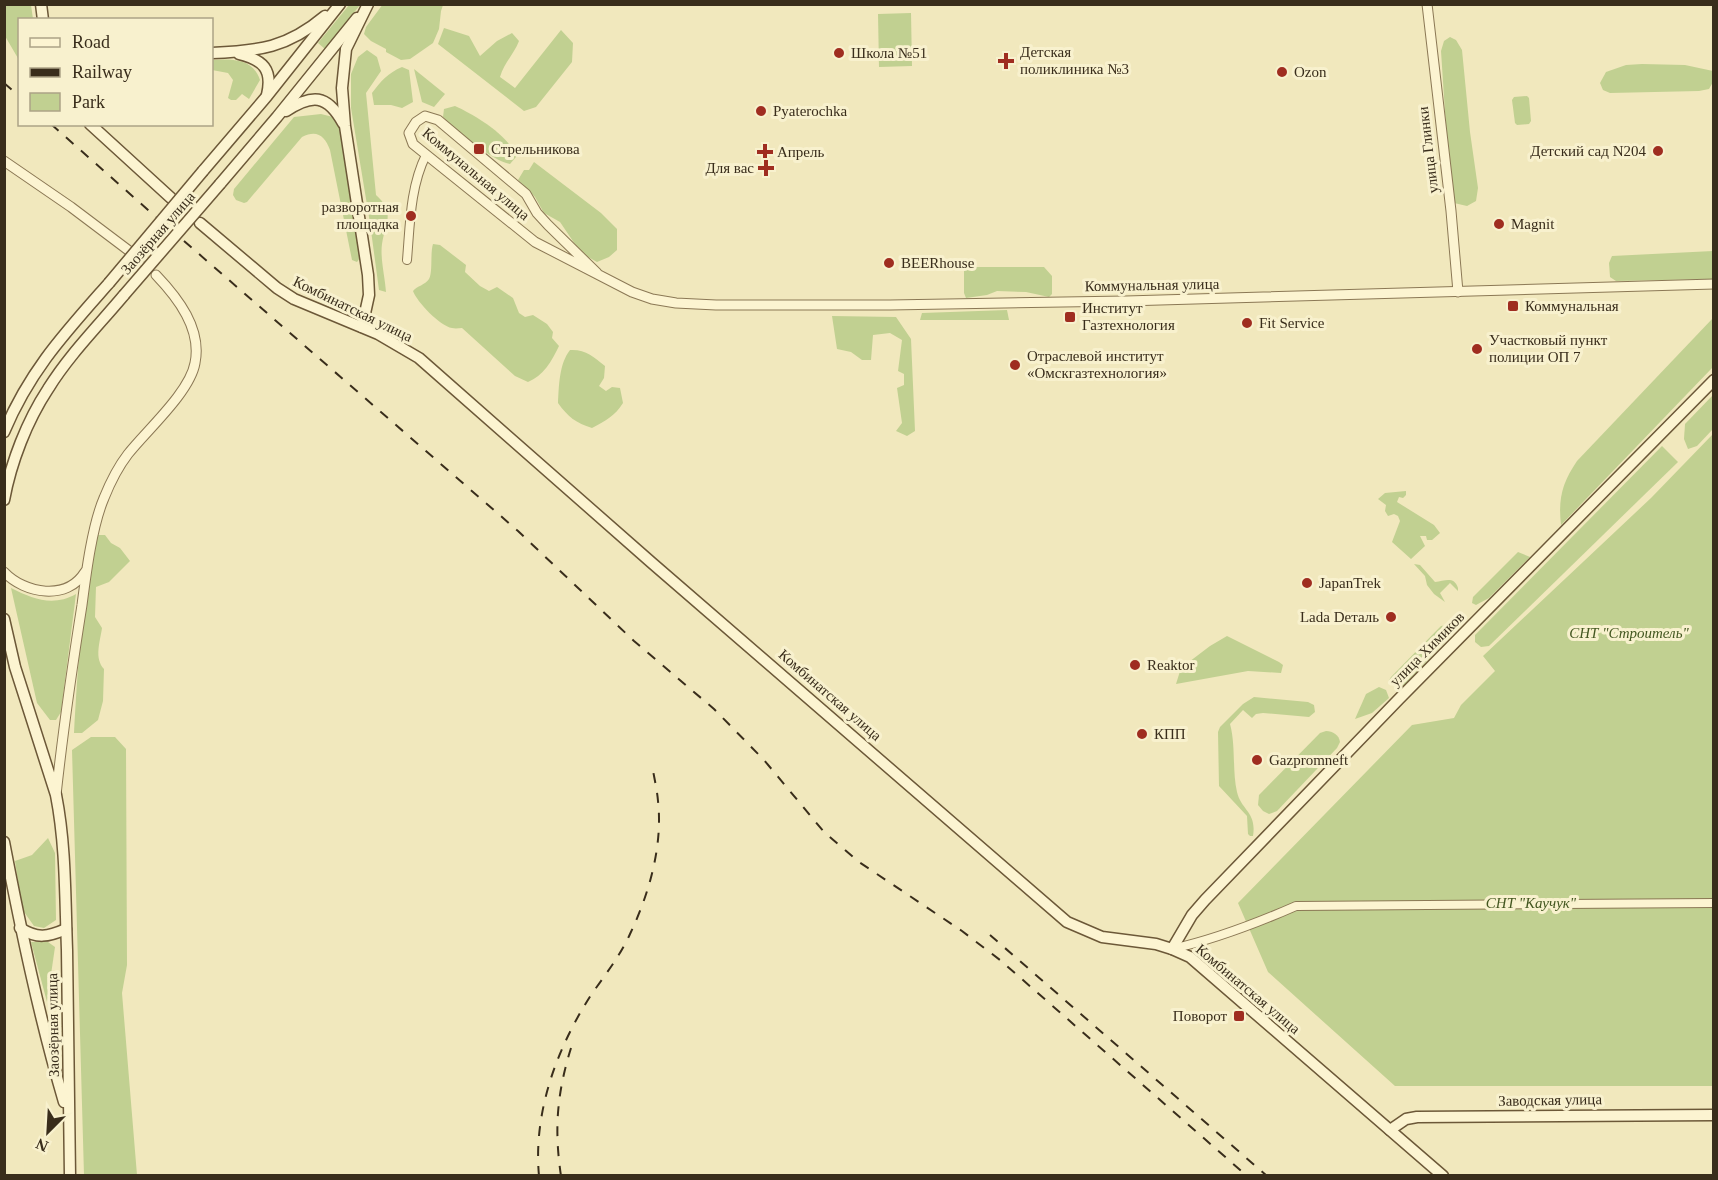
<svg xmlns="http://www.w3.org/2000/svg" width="1718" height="1180" font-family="'Times New Roman',serif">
	<rect width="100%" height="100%" fill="#f1e8bd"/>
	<!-- green -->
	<g fill="#c1d091">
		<polygon points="383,4 443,5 441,11 439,29 433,43 410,59 401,60 386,52 386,49 371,41 364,34 366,27"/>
		<polygon points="4,5 31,5 33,19 20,20 19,60 5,36"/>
		<polygon points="349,5 360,5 325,49 318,43"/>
		<polygon points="911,13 912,66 879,67 878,14"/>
		<path d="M444,28L469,36L480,56L497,41L512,33L519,41C514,54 504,63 500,77L515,88L561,30L573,43L572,62L536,107L524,111L438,44Z"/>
		<polygon points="1450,37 1456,40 1462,50 1470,132 1478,188 1476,201 1467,206 1454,203 1448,158 1441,51 1444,41"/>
		<path d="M367,50L377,57L381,71L366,93L376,195C396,213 385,223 382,244C380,258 385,277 386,292L379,290L370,223L351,108V74L358,57Z"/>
		<path d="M212,60C231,59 253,58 260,80L249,99L242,94L236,100H231L228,98L233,80L228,73L212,70Z"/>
		<polygon points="1642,64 1685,65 1713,71 1713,82 1709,89 1699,91 1610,93 1603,90 1600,83 1606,72 1626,65"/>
		<path d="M402,67L409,70L413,102L402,108L391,105H374L372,93C381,81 388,73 402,67Z"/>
		<polygon points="414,69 445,94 434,107 422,102"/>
		<polygon points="1527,96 1529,98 1531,121 1529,124 1517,125 1515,123 1512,100 1514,97"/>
		<path d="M455,106C475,115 510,136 516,157L510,164C490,160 459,132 443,117L444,109Z"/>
		<path d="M321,114L333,117L340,128L360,258L357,262L352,260L330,150C325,136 317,129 302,137L247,202L244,203L236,200L233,195L234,189L294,117Z"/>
		<polygon points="534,162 601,213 617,229 617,250 609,257 597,262 581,253 560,222 544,213 535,197 518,180 524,170 529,170"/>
		<path d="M433,244L440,245L466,265L465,272L480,286L489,291L497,287L513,298L519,313L525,317L533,315L547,324L553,332L552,338L559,346C552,361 543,376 528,382L515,376L462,328C459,328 456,329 452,328C440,326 417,302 413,291C417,286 425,285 429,279C433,272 430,253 433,244Z"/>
		<polygon points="1713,251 1713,279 1616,281 1610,277 1609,263 1612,256"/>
		<polygon points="964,267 1044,267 1052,276 1052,294 1049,297 1026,292 997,291 987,295 966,298 964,293"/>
		<polygon points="1007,310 1009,320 920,320 922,313"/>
		<polygon points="832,316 896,317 911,339 915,431 907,436 896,431 902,423 897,388 904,385 904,374 898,371 902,340 890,333 873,335 871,360 862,360 851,352 837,349"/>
		<path d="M1713,318V367L1561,525C1558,499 1562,483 1577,461Z"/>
		<path d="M570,350C585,349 594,357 605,366L604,378L599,386L606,391L612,387L620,388L623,403C615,416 605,421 592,428C576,423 568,417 558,403C559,386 559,364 570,350Z"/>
		<polygon points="1713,395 1713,429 1697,446 1688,449 1684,439 1685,424"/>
		<polygon points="1713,434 1713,1086 1395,1086 1268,972 1238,903 1412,725 1454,718 1461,705 1495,671 1483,656 1651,498"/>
		<polygon points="1662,446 1678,462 1489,646 1481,647 1475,642 1475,635"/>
		<polygon points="1406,491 1406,495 1403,498 1399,497 1397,502 1434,525 1440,533 1432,540 1427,540 1426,536 1420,536 1425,546 1411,559 1392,542 1400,521 1398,516 1394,514 1388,516 1385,511 1386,505 1378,499 1385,493"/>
		<path d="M98,535H105L111,543L120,548L130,561L109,582L96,587L95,617L102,628C100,642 94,658 104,669L103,701L98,720L82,733H74C78,667 81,599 98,535Z"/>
		<polygon points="1518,552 1530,557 1489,598 1476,605 1472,603 1473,597"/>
		<path d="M1414,564L1420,565L1435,582C1445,581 1454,576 1458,588V591L1450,583L1440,593L1445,602L1434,594L1427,585L1425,576Z"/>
		<path d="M11,588C33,599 53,607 76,594L61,712L56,720H50L37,703Z"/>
		<polygon points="1447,625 1452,630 1451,636 1403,686 1399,688 1388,682 1391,677 1441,626"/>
		<polygon points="1227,636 1279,662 1283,665 1281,673 1248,671 1176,684 1181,668 1210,646"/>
		<polygon points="1379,687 1386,690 1389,698 1372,713 1355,719 1366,694"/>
		<path d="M1254,697L1308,702L1314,705L1315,712L1309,717L1263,713L1256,714L1252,718L1243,710L1230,724C1236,746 1232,770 1237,792C1241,810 1257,812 1253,836H1250L1248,834L1247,816L1219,786L1218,732L1220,727L1243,704Z"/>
		<path d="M1326,731C1333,731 1339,735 1340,742L1337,748L1277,811L1269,814L1263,811L1258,805L1259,795L1320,733Z"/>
		<polygon points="91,737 115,737 126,749 127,965 122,993 137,1175 84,1175 72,750"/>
		<polygon points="48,838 55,853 56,920 44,928 34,926 22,909 15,861 32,855"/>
		<polygon points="31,942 48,942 55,947 47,1002"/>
	</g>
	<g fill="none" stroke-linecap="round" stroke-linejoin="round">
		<!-- tertiary-tunnel -->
		<polyline stroke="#ccc39d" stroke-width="9" stroke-dasharray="9 4.5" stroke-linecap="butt" points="129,251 152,271"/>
		<!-- secondary-tunnel -->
		<polyline stroke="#ccc39d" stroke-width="10" stroke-dasharray="10 5" stroke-linecap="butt" points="171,198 198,222"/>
		<!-- minor casing -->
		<g stroke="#8b7855" stroke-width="10">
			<g id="minor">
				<path d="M407,260C410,225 410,187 426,155"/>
				<path d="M1172,949C1216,939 1255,924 1296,906L1714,903"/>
			</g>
		</g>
		<!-- tertiary casing -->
		<g stroke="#8b7855" stroke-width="11">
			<g id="tertiary">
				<polyline points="1427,4 1451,211 1458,292"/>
				<polyline points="4,161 71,207 128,250"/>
				<polyline points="597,273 548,225 537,213 526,194 438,120 425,116 416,122 409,133 413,144 535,242 632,292 652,299 676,303 716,305 890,305 1126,301 1714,284"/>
				<path d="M4,572C25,594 67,601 85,572"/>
				<path d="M56,795C63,731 72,668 82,605C86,574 92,526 104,498C110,483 118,467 128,454C147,430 190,392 195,363C202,329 178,298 156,275"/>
			</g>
		</g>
		<!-- secondary casing -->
		<g stroke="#6c5838" stroke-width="13">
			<g id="secondary">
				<polyline points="41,4 43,20"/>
				<path d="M212,53C259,51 287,48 325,16"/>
				<path d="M239,54C263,60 273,69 267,95"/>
				<path d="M286,111C312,94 327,94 343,123"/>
				<polyline points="90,124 171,198"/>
				<polyline points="203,171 267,96 340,4"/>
				<polyline points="220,184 277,117 357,18"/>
				<polyline points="200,223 277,288 294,299 378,334 419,358 652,563 1067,922 1102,937 1156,944 1172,949 1190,957 1443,1176"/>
				<polyline points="362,327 369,295 368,275 345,126 342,88 346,49 368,4"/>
				<path d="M4,432C30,370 65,333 109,283"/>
				<path d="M4,500C11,462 27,421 48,389C69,355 98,326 124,295"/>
				<path d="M4,619L15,667L56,795C66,846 65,898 67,950C68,1025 69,1100 70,1176"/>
				<path d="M4,842C21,930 39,1017 64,1102"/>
				<path d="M20,928C37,939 48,937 66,929"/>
				<polyline points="1172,949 1192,915 1205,900 1399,699 1714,380"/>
				<polyline points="1390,1130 1406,1119 1417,1117 1714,1115"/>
			</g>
		</g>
		<!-- minor -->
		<use href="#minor" stroke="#fcf4d1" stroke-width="8"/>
		<!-- tertiary -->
		<use href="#tertiary" stroke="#fcf4d1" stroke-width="9"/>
		<!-- secondary -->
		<use href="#secondary" stroke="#fcf4d1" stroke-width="10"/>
		<!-- rail -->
		<g stroke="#392d1b" stroke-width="2" stroke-dasharray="10 10" stroke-linecap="butt">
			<polyline points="4,83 20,97"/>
			<polyline points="51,124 156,217"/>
			<polyline points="184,241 518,531 634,641 714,709 764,760 824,832 859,862 962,931 1000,960 1247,1176"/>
			<polyline points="990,935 1267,1176"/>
			<path d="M539,1176C533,1112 557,1048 591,995C605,975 620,956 630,934C649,894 663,846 658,801C657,789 654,777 652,765"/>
			<path d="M561,1176C554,1129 557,1093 571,1048"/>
		</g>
		<!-- secondary-bridge casing -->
		<g stroke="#6c5838" stroke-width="13" stroke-linecap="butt">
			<g id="secondary-bridge">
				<polyline points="109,283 203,171"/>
				<polyline points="124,295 220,184"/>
			</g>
		</g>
		<!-- secondary-bridge -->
		<use href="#secondary-bridge" stroke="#fcf4d1" stroke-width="10"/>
	</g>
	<!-- markers -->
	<g fill="#9f2d20" stroke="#f8f1ce" stroke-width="2">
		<circle cx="839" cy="53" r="6"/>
		<path d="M1003 52h6v6h6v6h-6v6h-6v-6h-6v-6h6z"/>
		<circle cx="1282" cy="72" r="6"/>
		<circle cx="761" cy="111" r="6"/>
		<rect x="473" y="143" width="12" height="12" rx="3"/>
		<circle cx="1658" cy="151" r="6"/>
		<path d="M762 143h6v6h6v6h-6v6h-6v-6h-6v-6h6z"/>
		<path d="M763 159h6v6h6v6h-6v6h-6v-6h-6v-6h6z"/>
		<circle cx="411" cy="216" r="6"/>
		<circle cx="1499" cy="224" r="6"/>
		<circle cx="889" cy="263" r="6"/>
		<rect x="1507" y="300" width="12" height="12" rx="3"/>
		<rect x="1064" y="311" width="12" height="12" rx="3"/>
		<circle cx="1247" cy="323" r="6"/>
		<circle cx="1477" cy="349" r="6"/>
		<circle cx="1015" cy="365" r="6"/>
		<circle cx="1307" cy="583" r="6"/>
		<circle cx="1391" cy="617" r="6"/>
		<circle cx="1135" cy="665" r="6"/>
		<circle cx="1142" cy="734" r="6"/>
		<circle cx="1257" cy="760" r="6"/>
		<rect x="1233" y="1010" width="12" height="12" rx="3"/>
	</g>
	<g text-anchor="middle" stroke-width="6" stroke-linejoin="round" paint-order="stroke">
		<!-- poi labels -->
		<g font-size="15" fill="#392d1b" stroke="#f8f1ce" text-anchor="start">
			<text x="1020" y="57">Детская<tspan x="1020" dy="17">поликлиника №3</tspan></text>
			<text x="851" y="58">Школа №51</text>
			<text x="1294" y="77">Ozon</text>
			<text x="773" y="116">Pyaterochka</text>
			<text x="491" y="154">Стрельникова</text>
			<text x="1646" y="156" text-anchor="end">Детский сад N204</text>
			<text x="777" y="157">Апрель</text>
			<text x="754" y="173" text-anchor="end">Для вас</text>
			<text x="399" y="212" text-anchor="end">разворотная<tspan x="399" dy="17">площадка</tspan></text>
			<text x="1511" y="229">Magnit</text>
			<text x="901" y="268">BEERhouse</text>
			<text x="1525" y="311">Коммунальная</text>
			<text x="1082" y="313">Институт<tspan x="1082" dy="17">Газтехнология</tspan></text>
			<text x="1259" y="328">Fit Service</text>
			<text x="1489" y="345">Участковый пункт<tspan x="1489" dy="17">полиции ОП 7</tspan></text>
			<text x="1027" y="361">Отраслевой институт<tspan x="1027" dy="17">«Омскгазтехнология»</tspan></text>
			<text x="1319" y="588">JapanTrek</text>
			<text x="1379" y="622" text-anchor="end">Lada Dеталь</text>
			<text x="1147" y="670">Reaktor</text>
			<text x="1154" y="739">КПП</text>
			<text x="1269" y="765">Gazpromneft</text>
			<text x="1227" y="1021" text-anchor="end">Поворот</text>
		</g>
		<!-- street labels -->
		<g font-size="15" fill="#392d1b" stroke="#f8f1ce">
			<text transform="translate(1428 150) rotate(-97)" y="5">улица Глинки</text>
			<text transform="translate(476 174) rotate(40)" y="5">Коммунальная улица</text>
			<text transform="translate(158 233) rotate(-49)" y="5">Заозёрная улица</text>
			<text transform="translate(1152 285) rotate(-1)" y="5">Коммунальная улица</text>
			<text transform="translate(353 309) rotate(26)" y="5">Комбинатская улица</text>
			<text transform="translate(1427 649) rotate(-45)" y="5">улица Химиков</text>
			<text transform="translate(830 695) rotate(41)" y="5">Комбинатская улица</text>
			<text transform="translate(1248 989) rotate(40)" y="5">Комбинатская улица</text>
			<text transform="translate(53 1025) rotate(-91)" y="5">Заозёрная улица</text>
			<text transform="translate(1550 1100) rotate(-1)" y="5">Заводская улица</text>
		</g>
		<!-- park labels -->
		<g font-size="15" font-style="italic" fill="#435720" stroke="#f8f1ce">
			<text x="1629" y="638">СНТ "Строитель"</text>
			<text x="1531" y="908">СНТ "Каучук"</text>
		</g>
	</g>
	<!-- border -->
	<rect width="1718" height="1180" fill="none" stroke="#392d1b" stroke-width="12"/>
	<!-- legend -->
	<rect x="18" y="18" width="195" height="108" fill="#f8f1ce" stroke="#aca386" stroke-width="1.5"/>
	<rect x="30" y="38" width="30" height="9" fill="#fcf4d1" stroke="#aca386" stroke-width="1.5"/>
	<text x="72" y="48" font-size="18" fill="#392d1b">Road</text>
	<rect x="30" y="68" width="30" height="9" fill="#392d1b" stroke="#aca386" stroke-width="1.5"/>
	<text x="72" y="78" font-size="18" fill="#392d1b">Railway</text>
	<rect x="30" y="93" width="30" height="18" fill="#c1d091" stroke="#aca386" stroke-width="1.5"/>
	<text x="72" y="108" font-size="18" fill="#392d1b">Park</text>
	<!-- north arrow -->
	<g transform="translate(48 1132) rotate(204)" stroke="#f8f1ce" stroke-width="4.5" paint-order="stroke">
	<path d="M0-4.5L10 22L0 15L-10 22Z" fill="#392d1b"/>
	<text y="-9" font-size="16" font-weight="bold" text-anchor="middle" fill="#392d1b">N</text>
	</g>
</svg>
